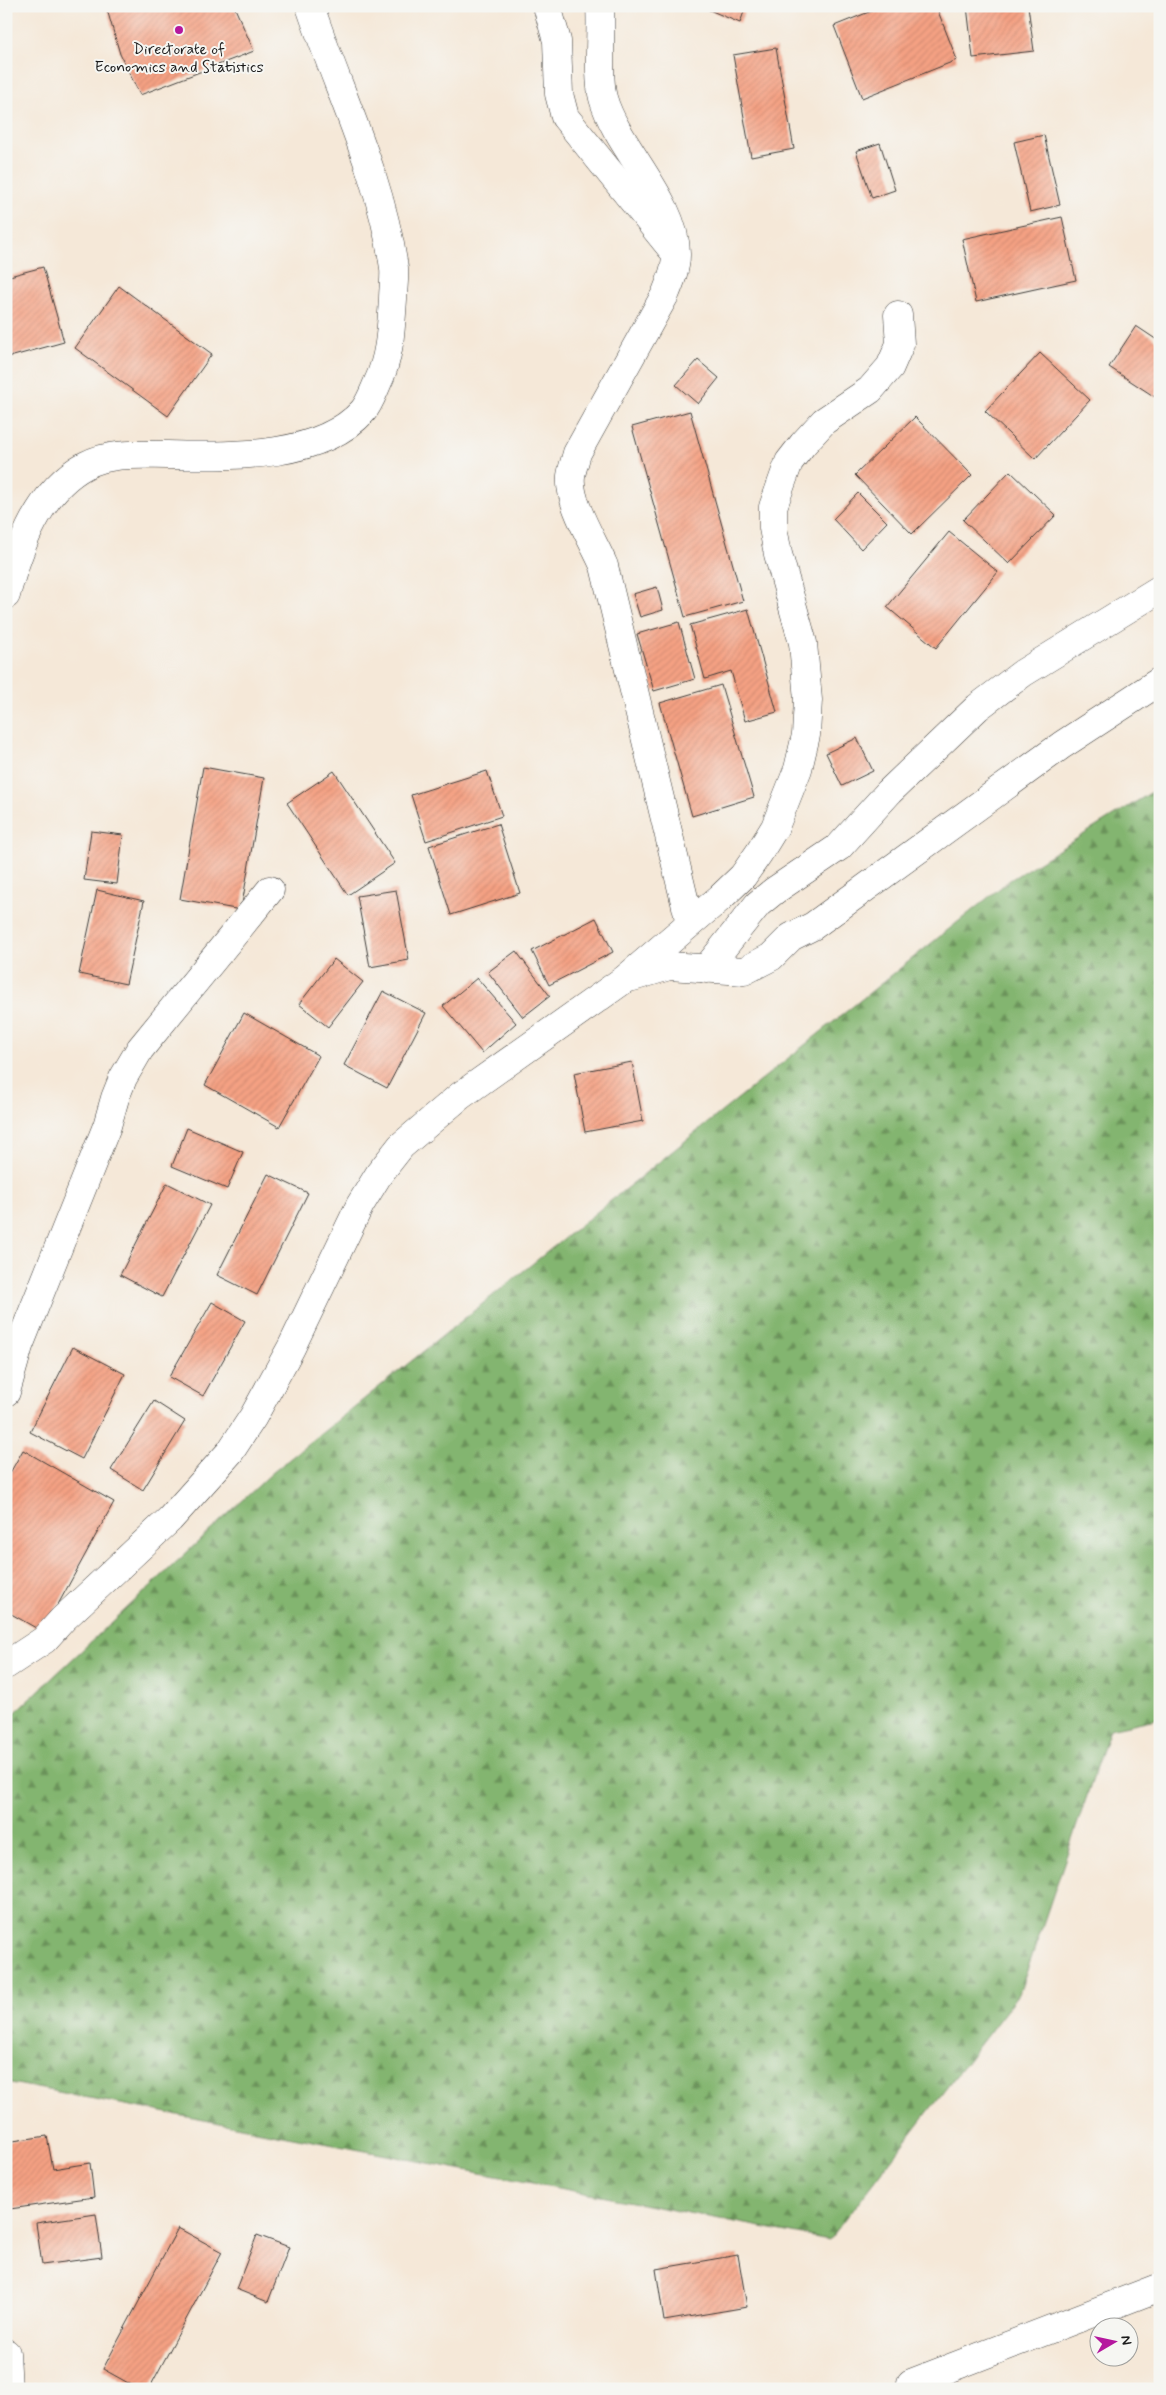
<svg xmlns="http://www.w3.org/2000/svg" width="1166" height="2395" font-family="Mynerve,sans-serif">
	<defs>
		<pattern id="forest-firs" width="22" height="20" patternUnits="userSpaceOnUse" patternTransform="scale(1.25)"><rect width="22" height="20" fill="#83b56f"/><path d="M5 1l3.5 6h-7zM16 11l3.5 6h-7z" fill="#6a925a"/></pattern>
		<pattern id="building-hatch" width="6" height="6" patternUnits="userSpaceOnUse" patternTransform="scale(1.25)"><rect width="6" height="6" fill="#f5a183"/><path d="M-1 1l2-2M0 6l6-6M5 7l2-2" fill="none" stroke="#d18a71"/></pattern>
	</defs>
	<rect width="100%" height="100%" fill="#f6f6f2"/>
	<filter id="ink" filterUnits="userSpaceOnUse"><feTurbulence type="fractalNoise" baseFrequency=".02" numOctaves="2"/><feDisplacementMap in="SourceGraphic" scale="10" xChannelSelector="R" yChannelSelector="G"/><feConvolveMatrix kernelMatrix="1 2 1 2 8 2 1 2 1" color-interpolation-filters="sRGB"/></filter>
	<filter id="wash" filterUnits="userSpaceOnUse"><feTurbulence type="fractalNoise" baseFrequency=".0096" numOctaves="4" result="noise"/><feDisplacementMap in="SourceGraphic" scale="20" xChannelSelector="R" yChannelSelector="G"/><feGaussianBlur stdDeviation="1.12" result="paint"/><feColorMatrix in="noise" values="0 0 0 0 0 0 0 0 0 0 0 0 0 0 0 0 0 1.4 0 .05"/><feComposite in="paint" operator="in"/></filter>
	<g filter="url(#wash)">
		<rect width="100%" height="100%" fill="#f5e8d8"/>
		<!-- forest -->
		<polygon fill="url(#forest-firs)" stroke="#506846" points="1160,787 1160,1718 1110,1729 1019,1994 829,2240 6,2082 6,1721 272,1473 1010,880"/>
		<g id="blocks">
			<!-- building -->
			<g fill="url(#building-hatch)">
				<polygon points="106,6 234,6 254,51 140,95 120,54"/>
				<polygon points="700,6 746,6 740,23"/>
				<polygon points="884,6 936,6 957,60 862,98 834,26"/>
				<polygon points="967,6 1028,6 1034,51 973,58"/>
				<polygon points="776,48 794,149 751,157 733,55"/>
				<polygon points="1044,135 1060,205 1030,212 1014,142"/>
				<polygon points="880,143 895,190 872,198 856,151"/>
				<polygon points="1062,217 1076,280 976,302 962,239"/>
				<polygon points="43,267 64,342 6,358 6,277"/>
				<polygon points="119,286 212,354 168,416 75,348"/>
				<polygon points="1136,326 1160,342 1160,391 1155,397 1109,367"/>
				<polygon points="1040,353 1090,400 1035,459 985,411"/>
				<polygon points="698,360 719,378 698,404 676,385"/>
				<polygon points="690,411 743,601 685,617 632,427"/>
				<polygon points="915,417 972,475 912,534 855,475"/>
				<polygon points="1010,471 1056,515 1009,564 963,520"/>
				<polygon points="858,493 887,522 861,549 833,519"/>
				<polygon points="949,532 998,572 936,648 887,607"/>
				<polygon points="657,587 663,610 640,617 633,594"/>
				<polygon points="748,609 777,712 745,721 731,671 705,679 690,625"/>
				<polygon points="679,622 695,679 654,691 637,634"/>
				<polygon points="721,685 754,797 692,816 660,703"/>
				<polygon points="857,738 873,771 842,786 826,753"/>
				<polygon points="203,767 264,778 241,910 180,899"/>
				<polygon points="334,771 395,863 348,895 287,803"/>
				<polygon points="487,771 502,816 426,841 411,795"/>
				<polygon points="498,824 520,893 451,915 429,846"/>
				<polygon points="91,831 123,835 117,884 84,880"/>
				<polygon points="97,890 144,901 126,984 79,974"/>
				<polygon points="396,890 409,960 370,967 357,896"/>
				<polygon points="596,918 613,952 549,985 532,951"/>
				<polygon points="516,951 550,996 523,1017 488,972"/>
				<polygon points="334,959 363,982 328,1027 299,1004"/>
				<polygon points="477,978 516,1023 482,1053 443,1006"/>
				<polygon points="383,991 426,1013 387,1088 344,1065"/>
				<polygon points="244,1013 319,1056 279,1127 205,1085"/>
				<polygon points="632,1062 643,1121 585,1132 574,1073"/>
				<polygon points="187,1128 243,1152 227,1189 172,1166"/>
				<polygon points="268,1174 308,1193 257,1295 217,1275"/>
				<polygon points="167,1183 210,1205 162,1297 120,1275"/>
				<polygon points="212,1302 245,1321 203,1396 169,1377"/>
				<polygon points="73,1347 125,1374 82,1459 30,1432"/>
				<polygon points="154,1401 185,1421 143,1490 111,1470"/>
				<polygon points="23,1450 114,1502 43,1632 6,1611 6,1480"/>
				<polygon points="47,2136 53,2169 90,2163 94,2197 10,2209 6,2183 6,2142"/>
				<polygon points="96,2214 102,2257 42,2265 36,2223"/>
				<polygon points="178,2228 222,2252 149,2389 139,2389 103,2369"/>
				<polygon points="257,2235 289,2247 268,2302 236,2289"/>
				<polygon points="738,2255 747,2307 664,2321 656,2269"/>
			</g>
		</g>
	</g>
	<g filter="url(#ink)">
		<use href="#blocks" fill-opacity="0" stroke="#3d3b38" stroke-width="1"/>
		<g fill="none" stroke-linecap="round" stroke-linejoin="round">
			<!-- minor casing -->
			<g stroke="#3d3b38" stroke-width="29">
				<g id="minor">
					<polyline points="547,6 557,41 559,94 565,117 671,248"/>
					<path d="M600,6C602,31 597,76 603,98C617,148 677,202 676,255C676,269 670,283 665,295L577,453C575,461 572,469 571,476C568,502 594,542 604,566L690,923"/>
					<polyline points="706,969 758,904 774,891 839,847 889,792 978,707 1023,673 1160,589"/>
					<polyline points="633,977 669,966 744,971 771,957 791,937 813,926 1062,745 1160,681"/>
					<polyline points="6,1392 19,1346 107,1126 115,1098 123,1078 140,1049 270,890"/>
					<polyline points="6,1665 44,1640 63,1619 170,1519 230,1452 253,1417 291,1348 360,1205 379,1174 401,1146 460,1096 625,979 720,898 743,876 759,853 775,827 798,769 806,735 808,700 803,643 778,554 773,528 773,507 789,462 803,444 824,421 870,390 890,367 900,344 898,315"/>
					<polyline points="6,2353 8,2389"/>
					<polyline points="911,2383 1160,2287"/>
				</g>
			</g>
			<!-- tertiary casing -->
			<g stroke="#3d3b38" stroke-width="29">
				<path id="tertiary" d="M6,595C19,547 39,490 86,465C111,452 141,455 168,455C228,456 319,460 363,411C369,404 373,393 377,384C390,358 391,328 393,299C393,289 395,278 394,268C381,176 339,93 310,6"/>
			</g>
			<!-- minor -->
			<use href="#minor" stroke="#fff" stroke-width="28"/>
			<!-- tertiary -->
			<use href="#tertiary" stroke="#fff" stroke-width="28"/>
		</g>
	</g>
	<!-- markers -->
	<circle fill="#b5179e" stroke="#f6f6f2" stroke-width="2" cx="179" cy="30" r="5"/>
	<g text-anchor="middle" stroke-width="4" stroke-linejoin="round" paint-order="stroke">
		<!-- poi labels -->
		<g font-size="16" fill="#1c1c1c" stroke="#f6f6f2">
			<text x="179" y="54">Directorate of<tspan x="179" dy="18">Economics and Statistics</tspan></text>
		</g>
	</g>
	<!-- margin -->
	<rect width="1166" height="2395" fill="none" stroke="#f6f6f2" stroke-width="25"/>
	<!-- north arrow -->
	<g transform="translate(1114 2342) rotate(81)"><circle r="24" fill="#f6f6f2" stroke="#9f9f9c"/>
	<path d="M0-4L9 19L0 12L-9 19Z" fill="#b5179e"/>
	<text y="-8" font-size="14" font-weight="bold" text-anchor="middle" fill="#1c1c1c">N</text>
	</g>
</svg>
